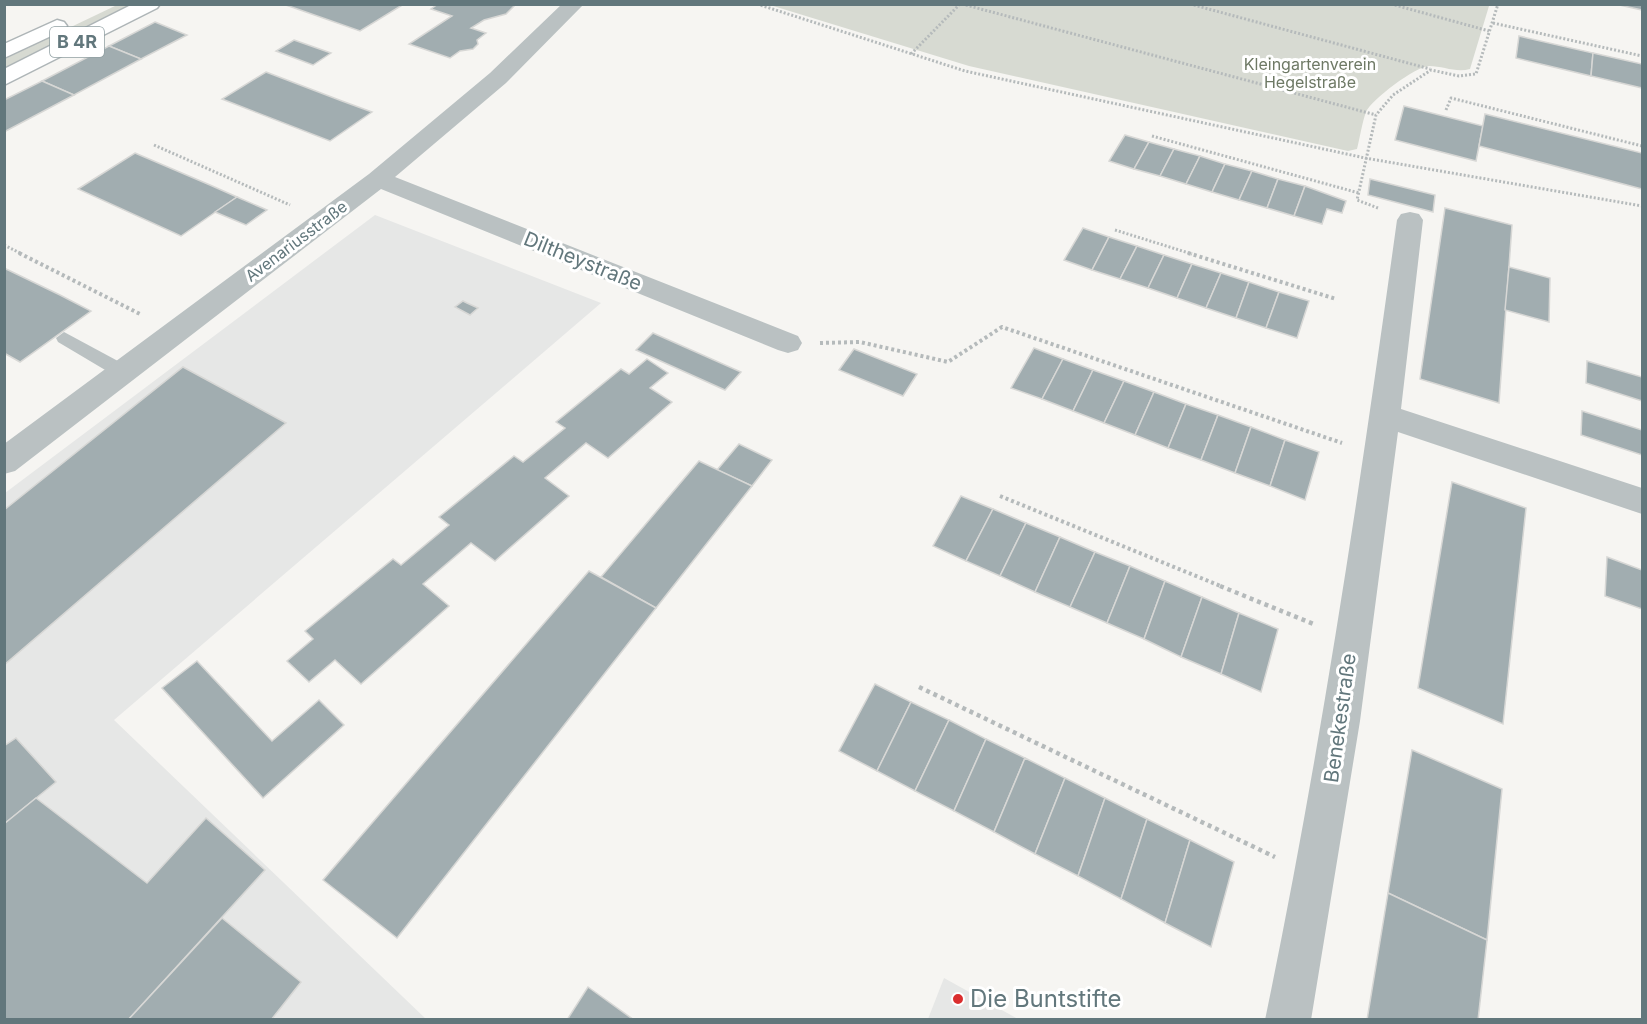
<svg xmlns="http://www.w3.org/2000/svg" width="1647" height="1024" font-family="Inter,sans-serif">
	<rect width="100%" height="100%" fill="#f6f5f2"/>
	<!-- built -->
	<g fill="#e6e7e6">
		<polygon points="375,215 601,303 114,720 426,1019 5,1020 5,493"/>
		<polygon points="944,978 1018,1019 928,1019"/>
	</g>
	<!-- green -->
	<g fill="#d7dad2">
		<polygon points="117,5 139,5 5,71 4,59"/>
		<path d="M1484,5L1489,6L1470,69C1456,73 1443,66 1429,66C1416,66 1371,100 1366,112C1362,123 1360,137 1357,149L1348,151L969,66L770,5Z"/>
	</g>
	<!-- building -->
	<g fill="#a1adb0" stroke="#d7d7d5" stroke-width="1.5">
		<polygon points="283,4 404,4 360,31"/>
		<polygon points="438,4 513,4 514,6 506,14 484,20 471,28 486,33 477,40 478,44 473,49 460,51 450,58 409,44 452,16 431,9"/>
		<polygon points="1615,4 1642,4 1642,10"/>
		<polygon points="155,22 187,35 141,59 109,46"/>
		<polygon points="1519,36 1593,53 1591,76 1516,58"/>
		<polygon points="294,40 331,53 313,65 276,51"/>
		<polygon points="109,46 141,59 74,95 42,81"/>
		<polygon points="1593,53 1642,64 1642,88 1591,76"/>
		<polygon points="266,72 342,101 372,112 330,141 222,99"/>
		<polygon points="42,81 74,95 4,132 4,100"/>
		<polygon points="1404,106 1483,126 1476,161 1395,140"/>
		<polygon points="1485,114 1642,153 1642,189 1479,146"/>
		<polygon points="1125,135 1149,142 1134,169 1109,161"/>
		<polygon points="1149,142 1174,149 1160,176 1134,169"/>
		<polygon points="1174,149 1200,156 1186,184 1160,176"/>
		<polygon points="135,153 210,185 237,197 181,236 78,189"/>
		<polygon points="1200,156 1225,164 1212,192 1186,184"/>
		<polygon points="1225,164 1252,171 1239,200 1212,192"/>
		<polygon points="1252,171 1278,179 1267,208 1239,200"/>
		<polygon points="1278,179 1305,186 1294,216 1267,208"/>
		<polygon points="1370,179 1435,195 1433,212 1368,195"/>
		<polygon points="1305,186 1346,201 1342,213 1327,209 1322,224 1294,216"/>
		<polygon points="237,197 267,210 246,225 215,212"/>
		<polygon points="1445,208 1512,225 1499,403 1420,379"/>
		<polygon points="1083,228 1109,237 1092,270 1064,260"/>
		<polygon points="1109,237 1137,246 1120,279 1092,270"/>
		<polygon points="1137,246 1164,255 1148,288 1120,279"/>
		<polygon points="1164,255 1192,264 1177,298 1148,288"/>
		<polygon points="1192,264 1221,273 1206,308 1177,298"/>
		<polygon points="1509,267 1550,278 1549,322 1505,310"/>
		<polygon points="4,268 60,295 91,311 20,362 4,353"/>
		<polygon points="1221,273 1249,282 1236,318 1206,308"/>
		<polygon points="1249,282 1279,292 1266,328 1236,318"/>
		<polygon points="1279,292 1309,301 1297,338 1266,328"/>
		<polygon points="463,301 467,303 478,308 470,315 455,307"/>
		<polygon points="653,333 741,372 725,390 636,350"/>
		<polygon points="1034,348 1063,359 1042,399 1011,388"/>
		<polygon points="854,349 917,374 903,396 839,370"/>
		<polygon points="647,359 668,373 650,388 672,402 608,458 586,443 545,478 569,496 495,561 471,543 423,584 449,606 361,684 335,660 309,682 287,661 313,639 305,631 393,559 401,565 449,525 439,517 514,456 523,462 565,428 556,422 621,369 629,374"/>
		<polygon points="1063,359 1093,370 1073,411 1042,399"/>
		<polygon points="1587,361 1642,377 1642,401 1586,383"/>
		<polygon points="183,367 286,423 4,665 4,510"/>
		<polygon points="1093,370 1124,381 1104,423 1073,411"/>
		<polygon points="1124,381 1154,392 1135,435 1104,423"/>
		<polygon points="1154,392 1186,404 1168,448 1135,435"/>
		<polygon points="1186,404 1218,415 1201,460 1168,448"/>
		<polygon points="1582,411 1642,430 1642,455 1581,435"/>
		<polygon points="1218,415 1251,427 1235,473 1201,460"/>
		<polygon points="1251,427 1285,440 1270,486 1235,473"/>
		<polygon points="1285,440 1319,452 1305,500 1270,486"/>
		<polygon points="739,444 772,460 752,486 717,470"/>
		<polygon points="699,461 752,486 656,608 601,577"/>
		<polygon points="1452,482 1526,508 1503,724 1418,688"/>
		<polygon points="961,496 993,509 966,561 933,546"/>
		<polygon points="993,509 1026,523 1000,576 966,561"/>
		<polygon points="1026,523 1060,537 1035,592 1000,576"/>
		<polygon points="1060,537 1095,552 1070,607 1035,592"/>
		<polygon points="1095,552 1130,566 1107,623 1070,607"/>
		<polygon points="1607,557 1642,570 1642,609 1605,596"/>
		<polygon points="1130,566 1165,581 1144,639 1107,623"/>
		<polygon points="589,571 656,608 397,938 323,880"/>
		<polygon points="1165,581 1202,597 1181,657 1144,639"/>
		<polygon points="1202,597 1239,613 1221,674 1181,657"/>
		<polygon points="1239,613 1278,629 1261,692 1221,674"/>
		<polygon points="197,661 272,741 319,700 344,725 263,798 162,688"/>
		<polygon points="875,684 911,702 877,771 839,751"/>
		<polygon points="911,702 949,720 915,791 877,771"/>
		<polygon points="949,720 986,739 954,811 915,791"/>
		<polygon points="16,738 56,782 4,824 4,746"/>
		<polygon points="986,739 1025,758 994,832 954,811"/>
		<polygon points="1412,750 1502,789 1487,940 1388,893"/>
		<polygon points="1025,758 1065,778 1035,854 994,832"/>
		<polygon points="1065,778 1105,798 1078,876 1035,854"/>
		<polygon points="36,798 147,883 206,818 265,870 128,1020 4,1020 4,824"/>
		<polygon points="1105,798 1147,819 1121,899 1078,876"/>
		<polygon points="1147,819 1190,840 1165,923 1121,899"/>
		<polygon points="1190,840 1234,862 1211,947 1165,923"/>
		<polygon points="1388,893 1487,940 1478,1020 1367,1020"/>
		<polygon points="222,918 301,982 271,1020 128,1020"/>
		<polygon points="588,987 634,1020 567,1020"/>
	</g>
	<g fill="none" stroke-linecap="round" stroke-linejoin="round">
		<!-- primary casing -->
		<g stroke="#aeb5b7" stroke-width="3">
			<g id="primary">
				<polygon points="133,4 160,4 157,8 4,85 4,69"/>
				<polygon points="57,20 64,22 67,26 64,30 4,58 4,44"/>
			</g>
		</g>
		<!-- path-far2 -->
		<g stroke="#b5babb" stroke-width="3" stroke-dasharray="2 2" stroke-linecap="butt">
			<polyline points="757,4 965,71 1365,158 1642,206"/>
			<polyline points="962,4 1376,115"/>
			<polyline points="1190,4 1430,69"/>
			<polyline points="1391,4 1489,31"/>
			<polyline points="1493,23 1642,56"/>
			<polyline points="911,54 960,4"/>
			<polyline points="1446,110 1451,98 1642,146"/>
			<polyline points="1152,136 1359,193"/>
			<polyline points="154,145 290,205"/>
			<polyline points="1378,208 1357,200 1376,115 1393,95 1431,70 1459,76 1476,74 1498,4"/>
			<polyline points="1115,230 1192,254"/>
			<polyline points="4,245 22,254"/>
		</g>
		<!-- path-far1 -->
		<g stroke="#b5babb" stroke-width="4" stroke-dasharray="3 3" stroke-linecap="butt">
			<polyline points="19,253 140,314"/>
			<polyline points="1188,253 1336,299"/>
			<polyline points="820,343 860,342 948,362 1002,327 1342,443"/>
			<polyline points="1000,496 1223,587"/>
		</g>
		<!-- path -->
		<g stroke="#b5babb" stroke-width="4.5" stroke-dasharray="4 4" stroke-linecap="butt">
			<polyline points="1220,586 1316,625"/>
			<polyline points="919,687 1275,857"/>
		</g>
		<!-- lane -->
		<polygon fill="#bac1c2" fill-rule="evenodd" points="64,332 129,367 132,372 129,377 117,377 58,342 56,338"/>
		<!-- street -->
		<g fill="#bac1c2" fill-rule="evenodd">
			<polygon points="562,4 584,4 506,83 395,177 798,336 802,343 798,350 788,353 778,350 381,189 15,471 4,474 4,444 369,174 490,73"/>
			<path d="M1410,212L1419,214L1423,220L1401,409L1642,488V514L1398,432L1360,721L1311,1020H1265C1320,755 1360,488 1397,220L1401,214Z"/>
		</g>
		<!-- primary -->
		<use href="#primary" fill="#fff" fill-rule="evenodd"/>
	</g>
	<!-- markers -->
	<circle fill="#da2e2e" stroke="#fff" stroke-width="2" cx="958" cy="999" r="6"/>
	<g text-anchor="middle" stroke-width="6" stroke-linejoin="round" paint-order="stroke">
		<!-- far-park labels -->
		<g font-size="16" fill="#6e7965" stroke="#fff">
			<text x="1310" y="70">Kleingartenverein<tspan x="1310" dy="18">Hegelstraße</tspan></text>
		</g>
		<!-- far-street labels -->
		<g font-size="16" fill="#62777c" stroke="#fff">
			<text transform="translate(296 241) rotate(-37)" y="6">Avenariusstraße</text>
		</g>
		<!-- shield labels -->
		<rect fill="#fff" stroke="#91a0a3" stroke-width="1.5" x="50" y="27" width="54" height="30" rx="4.5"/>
		<g font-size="18" font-weight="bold" fill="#62777c">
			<text x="77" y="48">B 4R</text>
		</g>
		<!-- street labels -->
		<g font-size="20" fill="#62777c" stroke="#fff">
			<text transform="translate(583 261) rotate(22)" y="7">Diltheystraße</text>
			<text transform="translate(1340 718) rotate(-82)" y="7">Benekestraße</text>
		</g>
		<!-- near-poi labels -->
		<g font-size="24" fill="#62777c" stroke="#fff" text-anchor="start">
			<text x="970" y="1007">Die Buntstifte</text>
		</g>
	</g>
	<!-- border -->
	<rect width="1647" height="1024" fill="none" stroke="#62777c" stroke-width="12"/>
</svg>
